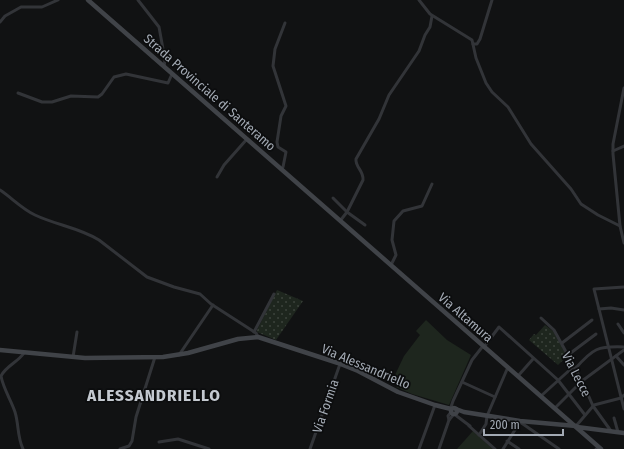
<svg xmlns="http://www.w3.org/2000/svg" width="624" height="449" font-family="'Fira Sans Condensed',sans-serif">
	<defs>
		<pattern id="grass-dots" width="8" height="8" patternUnits="userSpaceOnUse"><rect width="8" height="8" fill="#1e261e"/><path d="M2 2h.1M6 6h.1" fill="none" stroke="#3c433c" stroke-width="1.8" stroke-linecap="round"/></pattern>
	</defs>
	<rect width="100%" height="100%" fill="#111213"/>
	<!-- grass -->
	<g fill="url(#grass-dots)">
		<polygon points="277,290 303,301 276,340 257,332 257,330"/>
		<polygon points="545,325 553,331 567,356 558,365 529,340 534,334 536,335"/>
	</g>
	<!-- garden -->
	<g fill="#1e261e">
		<polygon points="426,320 447,340 471,355 449,405 412,394 396,387 400,379 395,375 404,356 420,335 416,331"/>
		<polygon points="473,431 493,449 457,449"/>
	</g>
	<g fill="none" stroke-linecap="round" stroke-linejoin="round">
		<!-- street -->
		<g stroke="#323438" stroke-width="3">
			<polyline points="138,0 159,27 165,60 164,67"/>
			<polyline points="419,0 430,14 472,40 476,58 486,83 492,92 508,107 531,144 571,189 581,204 598,215 620,226"/>
			<polyline points="0,22 5,16 21,7 42,7 58,0"/>
			<polyline points="473,44 477,44 480,39 492,0"/>
			<polyline points="624,88 613,144 613,154 620,226 624,243"/>
			<polyline points="18,93 42,102 52,102 71,96 98,97 102,94 114,77 126,74 168,83 172,74"/>
			<polyline points="613,151 624,146"/>
			<polyline points="281,169 283,167 286,152 278,147 277,142 281,116 286,106 273,66 275,49 285,23"/>
			<polyline points="217,177 224,165 247,139"/>
			<path d="M0,190C12,198 22,209 35,215C56,225 80,228 99,240L147,277L174,287L200,294L211,304L256,333L258,337"/>
			<polyline points="333,198 347,212 365,225"/>
			<path d="M340,221L347,212L363,180C364,171 355,167 356,159L379,119L389,95L419,51L425,35L430,27L432,16"/>
			<polyline points="391,265 396,255 392,240 394,221 403,211 422,206 432,184"/>
			<polyline points="624,287 594,289 624,409"/>
			<polyline points="599,309 611,308 624,310"/>
			<polyline points="541,318 554,330 582,381 593,406 611,431"/>
			<polyline points="618,324 624,333"/>
			<polyline points="254,332 274,294"/>
			<polyline points="562,343 592,320"/>
			<polyline points="484,347 499,327 558,380 585,415"/>
			<polyline points="179,355 213,305"/>
			<polyline points="568,355 596,334"/>
			<polyline points="616,356 624,365"/>
			<polyline points="73,357 77,332"/>
			<path d="M575,369C593,348 598,346 624,347"/>
			<polyline points="518,376 533,359"/>
			<polyline points="462,382 495,397"/>
			<polyline points="541,396 574,366"/>
			<polyline points="555,408 582,381 624,350"/>
			<polyline points="451,409 451,407 453,401 472,360 483,346"/>
			<polyline points="614,418 618,432"/>
			<polyline points="449,420 448,416 451,412"/>
			<polyline points="520,422 559,449"/>
			<polyline points="469,426 495,449"/>
			<polyline points="576,426 594,405 621,398 624,395"/>
			<polyline points="479,435 486,424 487,416 508,367"/>
			<polyline points="507,441 519,449"/>
			<polyline points="159,442 178,439 209,449"/>
			<path d="M23,449C17,436 19,425 15,412C11,400 3,388 1,376C6,366 18,362 24,353"/>
			<polyline points="120,449 129,446 132,441 136,417 155,357"/>
			<polyline points="310,449 340,364"/>
			<polyline points="419,449 435,405"/>
			<polyline points="439,449 449,420 454,414 470,426"/>
			<polyline points="503,449 520,422"/>
			<polyline points="596,449 597,449"/>
		</g>
		<!-- secondary -->
		<g stroke="#404348" stroke-width="4.5">
			<polyline points="88,0 601,449"/>
			<polyline points="0,350 85,358 163,357 188,353 238,339 258,337 338,363 358,371 398,392 435,405 451,409"/>
			<circle cx="454" cy="411" r="3"/>
			<polyline points="456,409 464,412 520,421 576,426"/>
			<polyline points="577,427 624,433"/>
		</g>
	</g>
	<g text-anchor="middle" stroke-width="3.5" stroke-linejoin="round" paint-order="stroke">
		<!-- street labels -->
		<g font-size="13" fill="#a3aab4" stroke="#0c0d0e">
			<text transform="translate(210 92) rotate(41)" y="5">Strada Provinciale di Santeramo</text>
			<text transform="translate(466 317) rotate(41)" y="5">Via Altamura</text>
			<text transform="translate(366 366) rotate(23)" y="5">Via Alessandriello</text>
			<text transform="translate(577 374) rotate(63)" y="5">Via Lecce</text>
			<text transform="translate(325 406) rotate(-71)" y="5">Via Formia</text>
		</g>
		<!-- district labels -->
		<g font-size="17" font-weight="bold" letter-spacing="1" fill="#c4c9d0" stroke="#0c0d0e">
			<text x="154" y="401">ALESSANDRIELLO</text>
		</g>
	</g>
	<!-- scale -->
	<path d="M484 429v6h79v-6" fill="none" stroke="#a3aab4" stroke-width="2"/>
	<text x="490" y="429" font-size="12" fill="#a3aab4" stroke="#0c0d0e" stroke-width="3" paint-order="stroke">200 m</text>
</svg>
